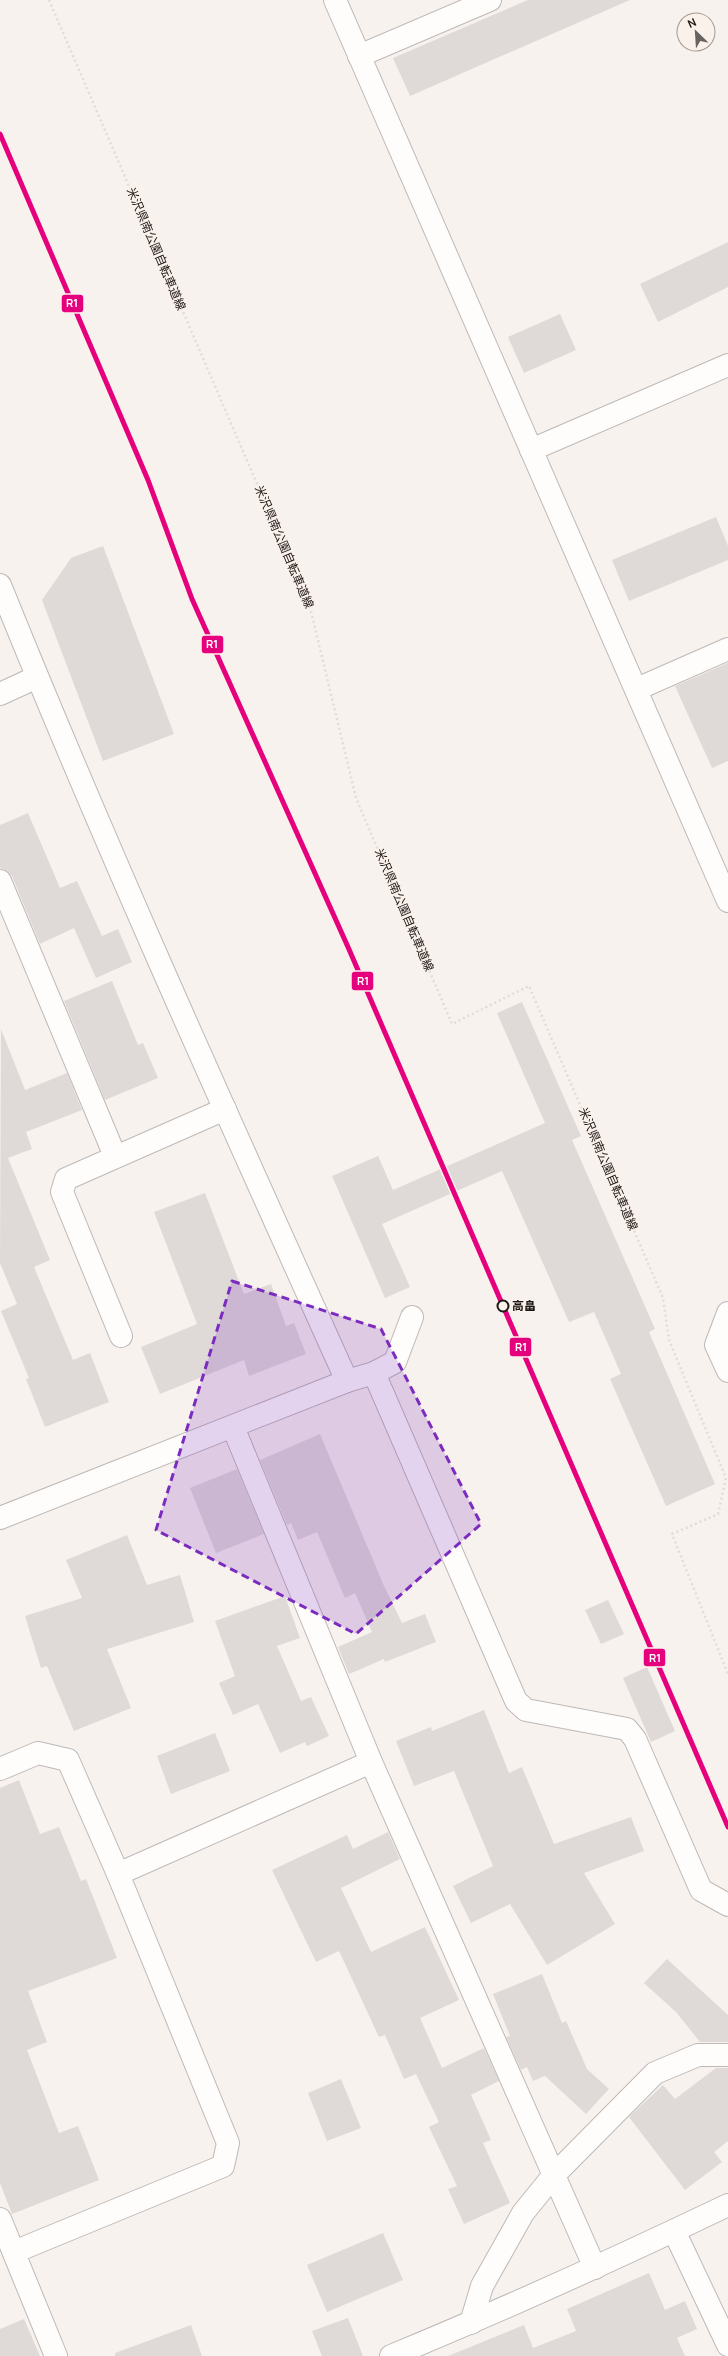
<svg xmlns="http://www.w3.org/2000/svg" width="728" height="2356" font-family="Manrope,'Noto Sans JP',sans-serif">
	<rect width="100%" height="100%" fill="#f8f2ee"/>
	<!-- building -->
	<g fill="#dfdad8">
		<polygon points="528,0 630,0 410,96 393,58"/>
		<polygon points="728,242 728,287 658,322 640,284"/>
		<polygon points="560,314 576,350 524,373 508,337"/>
		<polygon points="716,517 728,546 728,560 629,601 612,560"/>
		<polygon points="103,546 174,734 103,761 42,600 71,558"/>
		<polygon points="728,663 728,761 712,768 675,686"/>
		<polygon points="28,813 60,888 77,881 102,936 118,929 132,962 96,978 74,928 40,944 12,876 7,871 0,868 0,825"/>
		<polygon points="112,981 138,1045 143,1043 158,1078 105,1100 64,1001"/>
		<polygon points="522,1002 581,1136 572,1140 655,1329 649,1332 715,1484 666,1506 610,1379 621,1374 594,1312 569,1322 502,1171 382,1224 410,1287 385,1298 332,1176 378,1156 393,1190 545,1123 497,1013"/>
		<polygon points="1,1029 25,1090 67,1073 82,1110 26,1132 32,1149 8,1158 50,1260 34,1267 73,1360 90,1353 109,1402 45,1427 26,1379 29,1378 1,1311 17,1304 0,1263"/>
		<polygon points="205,1193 244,1294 271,1284 286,1326 294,1323 306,1354 249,1376 244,1360 160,1394 141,1347 197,1324 154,1212"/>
		<polygon points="320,1434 384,1586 402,1623 425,1614 436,1642 385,1662 384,1659 349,1674 338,1647 372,1632 355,1593 345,1598 317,1532 298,1540 291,1523 287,1525 260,1460"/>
		<polygon points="237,1469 264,1534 216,1553 190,1488"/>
		<polygon points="127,1535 147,1585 180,1575 194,1622 107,1649 131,1708 74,1731 47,1666 41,1668 25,1616 82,1598 66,1560"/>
		<polygon points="285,1596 300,1638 277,1646 301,1701 311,1697 329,1736 307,1746 305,1742 280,1753 258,1704 233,1715 219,1683 235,1676 215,1621"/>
		<polygon points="608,1600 624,1634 601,1644 585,1610"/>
		<polygon points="647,1667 675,1731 651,1742 623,1678"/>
		<polygon points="484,1710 509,1773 522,1767 554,1844 631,1817 644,1851 584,1873 615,1924 547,1965 510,1904 471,1923 453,1886 493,1866 454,1771 414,1786 396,1741 431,1727 432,1731"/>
		<polygon points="215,1733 230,1771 171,1794 157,1756"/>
		<polygon points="19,1780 40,1834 59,1827 81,1881 86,1879 117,1958 28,1991 47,2042 27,2050 59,2133 78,2126 99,2180 12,2214 0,2183 0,1788"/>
		<polygon points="388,1832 400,1859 341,1888 371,1952 425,1927 459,2000 420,2018 442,2068 484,2048 499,2081 471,2095 491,2140 483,2143 510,2203 464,2224 448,2189 457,2186 429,2127 439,2122 416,2074 404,2079 385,2035 379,2037 339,1951 316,1962 272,1870 347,1835 353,1849"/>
		<polygon points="667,1959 728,2015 728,2042 700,2042 676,2012 644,1983"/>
		<polygon points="542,1974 562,2023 566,2021 587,2069 609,2089 586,2114 545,2076 533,2081 527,2067 521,2070 506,2037 510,2036 493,1994"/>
		<polygon points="716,2068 728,2068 728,2141 714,2152 722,2162 685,2190 629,2117 663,2085 675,2099"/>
		<polygon points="341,2079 361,2128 327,2141 308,2093"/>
		<polygon points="383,2233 403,2280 327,2312 307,2265"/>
		<polygon points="649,2273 665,2310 685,2301 697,2329 677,2338 685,2356 448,2356 524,2325 533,2348 576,2331 567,2309"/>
		<polygon points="348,2318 363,2356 322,2356 312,2331"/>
		<polygon points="24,2319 40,2356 0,2356 0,2329"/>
		<polygon points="191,2325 202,2356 115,2356 115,2353"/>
	</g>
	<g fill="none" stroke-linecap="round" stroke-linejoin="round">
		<!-- minor casing -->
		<g stroke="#beb9b7" stroke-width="24">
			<g id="minor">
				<polyline points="335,0 728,901"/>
				<polyline points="359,56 490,0"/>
				<polyline points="531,450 728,365"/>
				<path d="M0,585C108,853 228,1117 347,1381"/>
				<polyline points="637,689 728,649"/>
				<polyline points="0,694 37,677"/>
				<polyline points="0,881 115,1156"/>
				<polyline points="728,1313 716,1345 728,1371"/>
				<polyline points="121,1336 62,1192 66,1179 225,1109"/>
				<polyline points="374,1373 516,1701 526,1710 627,1729 635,1739 701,1890 728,1905"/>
				<polyline points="233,1427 371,1762 595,2268"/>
				<polyline points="0,1518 347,1381 374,1373 395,1362 412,1317"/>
				<polyline points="0,1769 38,1753 68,1760 118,1874 228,2143 223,2166 14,2252"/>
				<polyline points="118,1874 371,1762"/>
				<polyline points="0,2219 56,2356"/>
				<polyline points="674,2231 728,2345"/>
				<polyline points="471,2323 482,2286 523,2213 553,2176 655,2073 698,2055 728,2055"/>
				<path d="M391,2356C505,2309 617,2258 728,2205"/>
			</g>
		</g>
		<!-- path -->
		<polyline stroke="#dedddc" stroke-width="2.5" stroke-dasharray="2 3" stroke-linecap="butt" points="49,0 310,607 356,798 452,1024 529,986 663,1298 669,1340 726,1478 718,1514 672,1534 728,1674"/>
		<!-- minor -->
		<use href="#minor" stroke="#fefdfc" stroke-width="22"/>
		<!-- rail-1 casing -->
		<g stroke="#fbf1eb" stroke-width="8">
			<polyline id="rail-1" points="0,134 148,480 192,599 348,947 728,1827"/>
		</g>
		<!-- rail-1 -->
		<use href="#rail-1" stroke="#e5007d" stroke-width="5"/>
	</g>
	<!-- marked area -->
	<path fill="#7b2cbf" fill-opacity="0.2" stroke="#7b2cbf" stroke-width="3" stroke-dasharray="8 5" stroke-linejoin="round" d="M232,1281L381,1329L481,1524L356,1634L156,1530Z"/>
	<!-- markers -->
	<circle fill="#fbf1eb" stroke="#1a1614" stroke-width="2" cx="503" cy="1306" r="5.5"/>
	<g text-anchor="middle" stroke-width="3" stroke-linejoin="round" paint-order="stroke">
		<!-- street labels -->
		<g font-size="12" fill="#1a1614" stroke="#fbf1eb">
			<text transform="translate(156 249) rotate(67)" y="4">米沢県南公園自転車道線</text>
			<text transform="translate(284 547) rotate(67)" y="4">米沢県南公園自転車道線</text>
			<text transform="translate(404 910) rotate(67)" y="4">米沢県南公園自転車道線</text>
			<text transform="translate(608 1169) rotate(67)" y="4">米沢県南公園自転車道線</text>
		</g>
		<!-- stop labels -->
		<g font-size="12" font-weight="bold" fill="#1a1614" stroke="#fbf1eb" text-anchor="start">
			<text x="512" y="1310">高畠</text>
		</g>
	</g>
	<g stroke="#fbf1eb" stroke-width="1.5">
		<rect x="61" y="294" width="23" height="19" rx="4" fill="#e5007d"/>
		<rect x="201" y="635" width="23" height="19" rx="4" fill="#e5007d"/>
		<rect x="351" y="971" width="23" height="20" rx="4" fill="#e5007d"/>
		<rect x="509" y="1337" width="23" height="20" rx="4" fill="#e5007d"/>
		<rect x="643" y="1648" width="23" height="19" rx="4" fill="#e5007d"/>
	</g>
	<g font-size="11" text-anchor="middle" font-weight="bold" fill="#fff">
		<text x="72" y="307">R1</text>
		<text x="212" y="648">R1</text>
		<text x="363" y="985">R1</text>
		<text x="521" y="1351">R1</text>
		<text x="655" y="1662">R1</text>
	</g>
	<!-- north arrow -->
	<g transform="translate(696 32) rotate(335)"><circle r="19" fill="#fbf1eb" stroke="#a19995"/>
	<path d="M0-3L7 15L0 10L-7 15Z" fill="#686360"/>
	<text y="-6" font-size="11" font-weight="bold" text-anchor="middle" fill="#1a1614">N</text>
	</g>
</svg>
